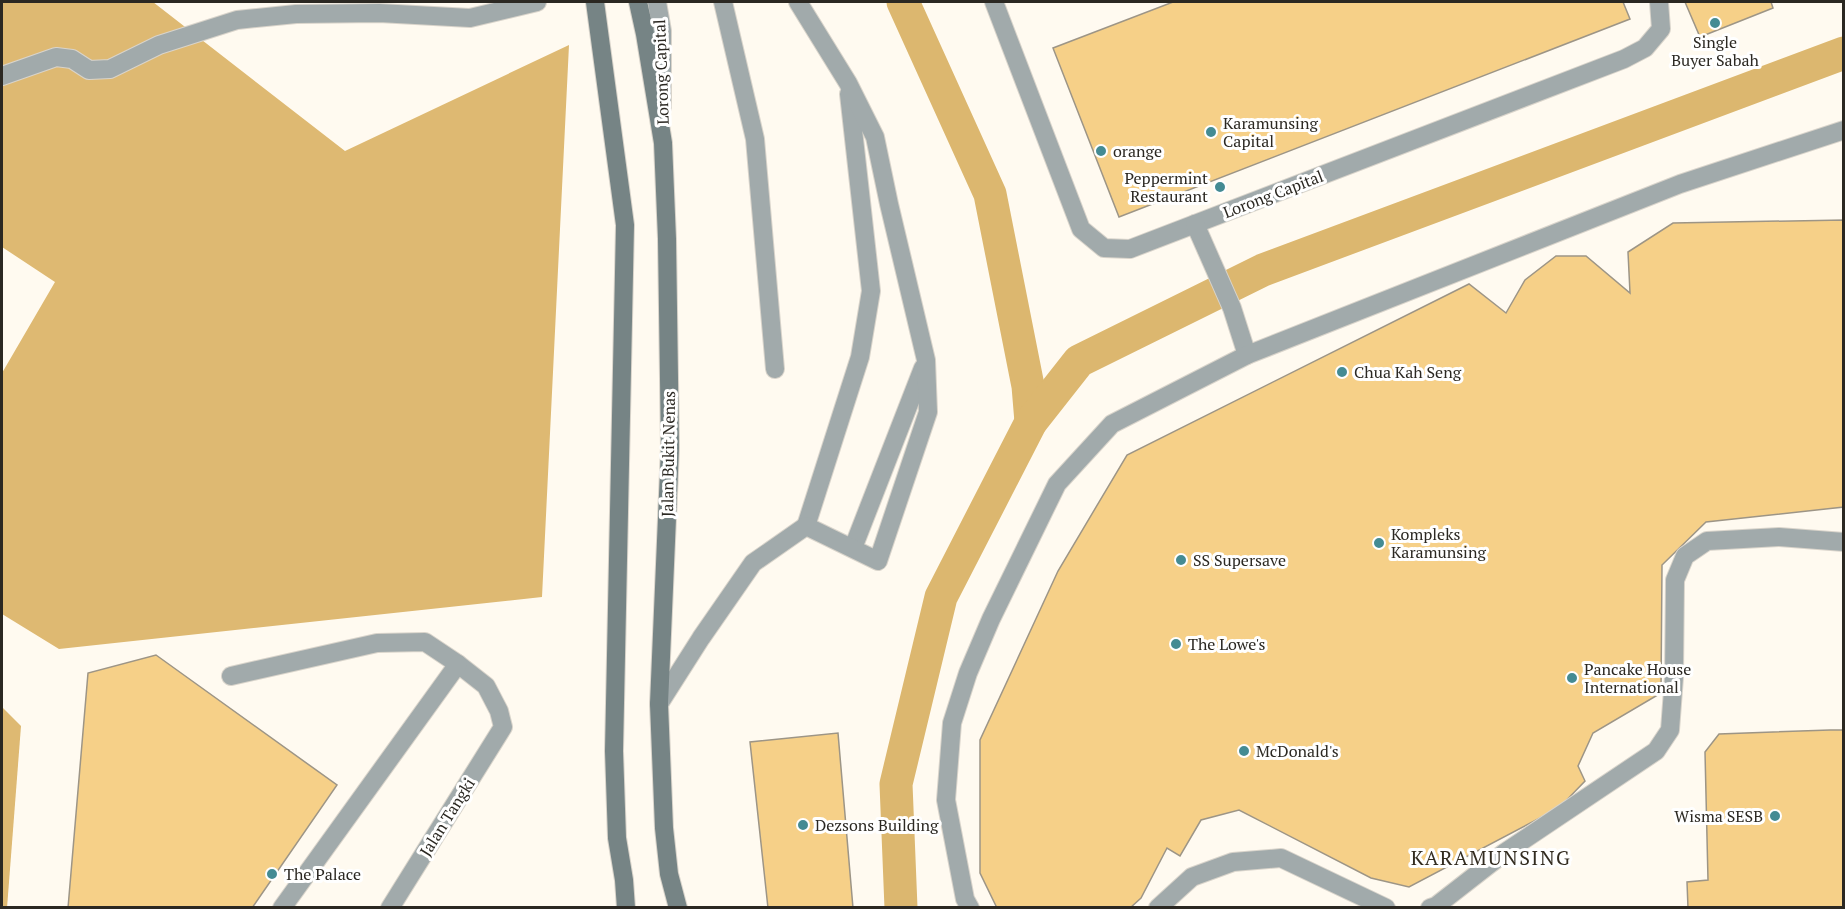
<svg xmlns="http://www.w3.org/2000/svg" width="1845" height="909" font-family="'PT Serif',serif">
	<rect width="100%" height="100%" fill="#fffaf0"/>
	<!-- forest -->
	<g fill="#deb972">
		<polygon points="2,2 153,2 345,151 569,45 542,597 59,649 2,614 2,373 55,282 2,247"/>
		<polygon points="2,707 21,726 7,908 2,907"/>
	</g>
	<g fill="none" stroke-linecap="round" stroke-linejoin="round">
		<!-- canal -->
		<g stroke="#dcb76f" stroke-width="33">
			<polyline points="903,2 990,194 1028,386 1031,422"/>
			<polyline points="901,908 896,784 941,597 1031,422 1079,361 1263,270 1844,53"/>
		</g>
	</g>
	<!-- building -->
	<g fill="#f6d088" stroke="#9d9586" stroke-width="1.5">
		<polygon points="1173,2 1623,2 1630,19 1119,217 1053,48"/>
		<polygon points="1685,2 1771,2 1773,8 1700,37"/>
		<polygon points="1844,220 1844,507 1706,522 1662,565 1661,693 1593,733 1578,766 1585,781 1559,808 1409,887 1371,878 1239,810 1201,820 1180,856 1167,848 1141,898 1130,908 997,908 980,873 980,740 1058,571 1127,455 1469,284 1506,313 1525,280 1556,256 1586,256 1630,293 1628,252 1673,223"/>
		<polygon points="156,655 337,785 252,908 68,908 88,673"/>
		<polygon points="1830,730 1844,730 1844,908 1688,908 1687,882 1708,880 1705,752 1719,734"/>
		<polygon points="838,733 853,908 768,908 750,742"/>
	</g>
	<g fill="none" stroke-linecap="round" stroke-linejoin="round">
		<!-- lane casing -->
		<g stroke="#d9d4cb" stroke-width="20">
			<g id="lane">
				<polyline points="657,2 662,31 662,107"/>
				<polyline points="723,2 755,139 775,369"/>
				<polyline points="994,2 1081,229 1104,248 1130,249 1624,59 1645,48 1661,29 1659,2"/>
				<polyline points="1195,224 1232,308 1247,355"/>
				<polyline points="806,526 860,357 871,291 849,94"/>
				<polyline points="853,548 923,368"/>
				<polyline points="231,676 377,643 425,642 458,664 486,686 499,711 503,727 390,908"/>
				<polyline points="659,704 701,638 753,563 806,526 878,561 928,412 926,360 889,204 875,137 848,83 798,2"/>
				<polyline points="282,908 458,664"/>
				<polyline points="970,908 965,899 946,800 952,723 968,673 991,619 1057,484 1112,424 1247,355 1680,184 1844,130"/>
				<polyline points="1158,908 1192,877 1233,862 1281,858 1386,908"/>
				<polyline points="1430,908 1436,906 1504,853 1656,751 1670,730 1674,677 1675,580 1685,556 1707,541 1779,537 1844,542"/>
			</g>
		</g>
		<!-- street casing -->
		<g stroke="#d9d4cb" stroke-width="20">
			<polyline id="street" points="2,76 56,57 72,59 89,70 110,69 159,45 237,20 296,14 379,13 470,18 537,2"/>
		</g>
		<!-- secondary casing -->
		<g stroke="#d9d4cb" stroke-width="20">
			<g id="secondary">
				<polyline points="595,2 625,225 614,751 617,838 624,880 626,908"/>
				<polyline points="638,2 645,34 663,143 667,239 670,448 659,704 664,828 669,874 678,908"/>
			</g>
		</g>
		<!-- lane -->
		<use href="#lane" stroke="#a1aaab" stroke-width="18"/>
		<!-- street -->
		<use href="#street" stroke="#a1aaab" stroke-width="18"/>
		<!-- secondary -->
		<use href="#secondary" stroke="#768485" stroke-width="18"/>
	</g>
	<!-- markers -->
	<g fill="#448b93" stroke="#fff" stroke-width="2">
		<circle cx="1715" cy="23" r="6"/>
		<circle cx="1211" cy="132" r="6"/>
		<circle cx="1101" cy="151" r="6"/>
		<circle cx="1220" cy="187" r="6"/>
		<circle cx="1342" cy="372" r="6"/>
		<circle cx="1379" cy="543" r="6"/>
		<circle cx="1181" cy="560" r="6"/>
		<circle cx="1176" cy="644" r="6"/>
		<circle cx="1572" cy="678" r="6"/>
		<circle cx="1244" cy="751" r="6"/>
		<circle cx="1775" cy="816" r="6"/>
		<circle cx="803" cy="825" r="6"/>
		<circle cx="272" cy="874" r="6"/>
	</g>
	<g text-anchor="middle" stroke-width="6" stroke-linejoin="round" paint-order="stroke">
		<!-- poi labels -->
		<g font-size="16" fill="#2b2822" stroke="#fff" text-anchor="start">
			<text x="1715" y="48" text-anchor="middle">Single<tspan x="1715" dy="18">Buyer Sabah</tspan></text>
			<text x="1223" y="129">Karamunsing<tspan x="1223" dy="18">Capital</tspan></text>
			<text x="1113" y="157">orange</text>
			<text x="1208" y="184" text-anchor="end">Peppermint<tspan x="1208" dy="18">Restaurant</tspan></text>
			<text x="1354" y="378">Chua Kah Seng</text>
			<text x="1391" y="540">Kompleks<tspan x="1391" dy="18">Karamunsing</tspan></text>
			<text x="1193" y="566">SS Supersave</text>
			<text x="1188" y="650">The Lowe's</text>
			<text x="1584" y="675">Pancake House<tspan x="1584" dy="18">International</tspan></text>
			<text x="1256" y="757">McDonald's</text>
			<text x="1763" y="822" text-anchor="end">Wisma SESB</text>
			<text x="815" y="831">Dezsons Building</text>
			<text x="284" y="880">The Palace</text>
		</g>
		<!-- street labels -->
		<g font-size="16" fill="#2b2822" stroke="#fff">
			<text transform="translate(661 72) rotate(-92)" y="6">Lorong Capital</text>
			<text transform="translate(1273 194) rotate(-21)" y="6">Lorong Capital</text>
			<text transform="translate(668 454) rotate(-89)" y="6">Jalan Bukit Nenas</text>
			<text transform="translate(447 817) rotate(-58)" y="6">Jalan Tangki</text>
		</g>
		<!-- quarter labels -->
		<g font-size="20" letter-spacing="1.5" fill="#332c20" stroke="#fff">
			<text x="1491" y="865">KARAMUNSING</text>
		</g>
	</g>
	<!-- border -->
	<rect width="1845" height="909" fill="none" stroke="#2b2822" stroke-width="6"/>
</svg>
